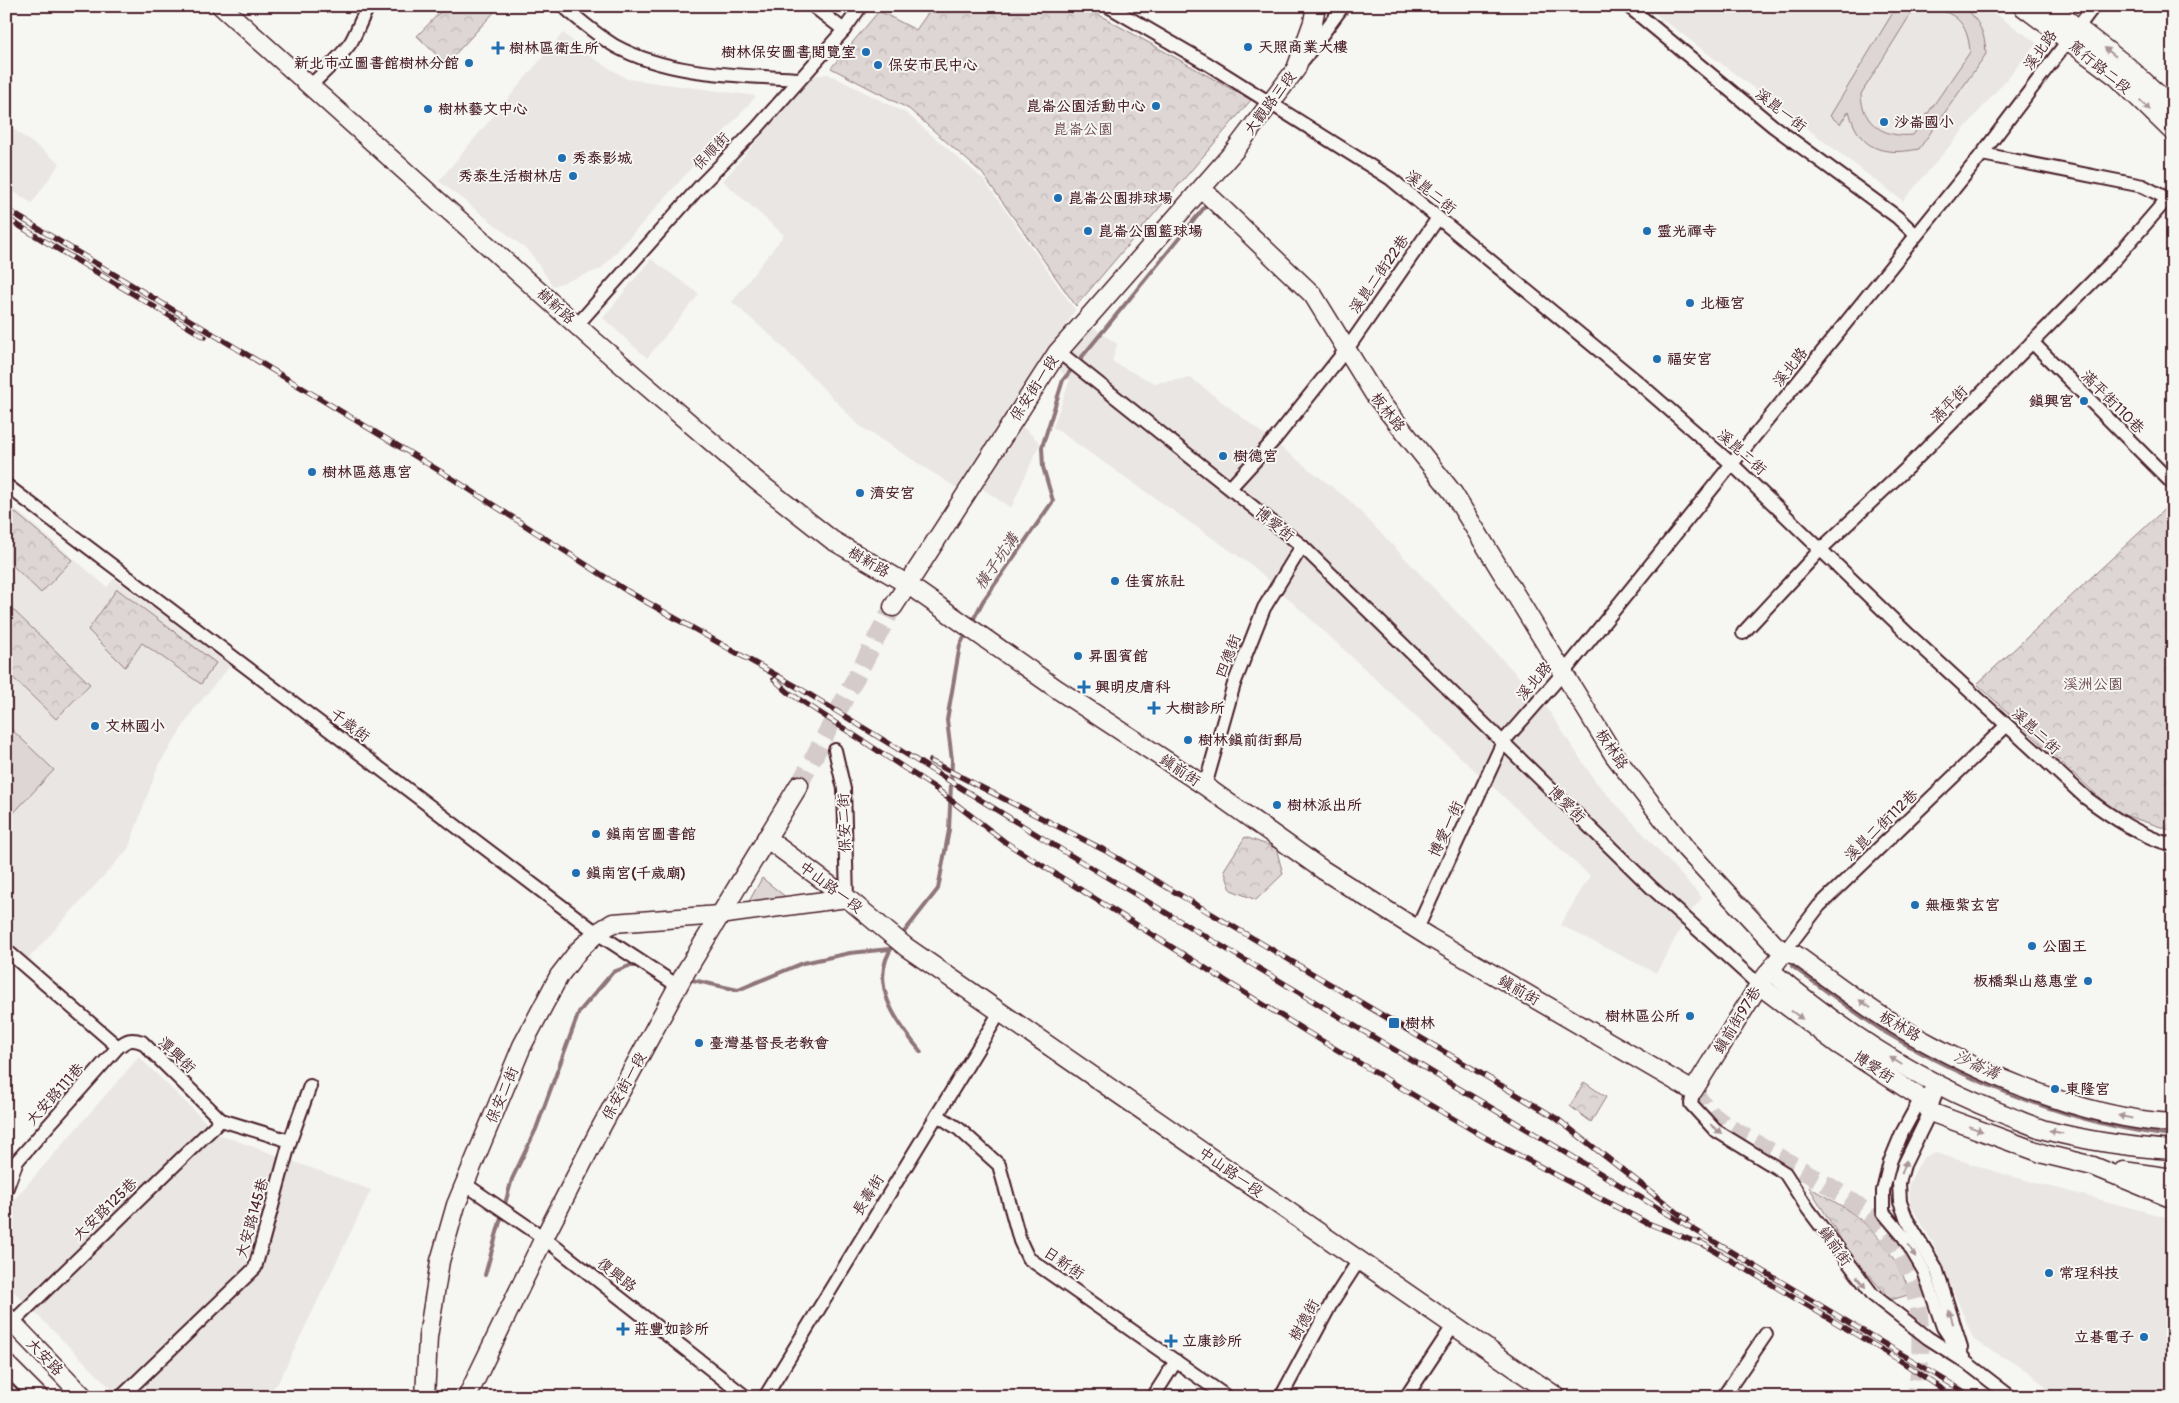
<svg xmlns="http://www.w3.org/2000/svg" width="2179" height="1403" font-family="Pangolin,'LXGW WenKai TC',sans-serif">
	<defs>
		<pattern id="forest-crowns" width="20" height="18" patternUnits="userSpaceOnUse" patternTransform="scale(1.25)"><rect width="20" height="18" fill="#ddd6d5"/><path d="M2 6a3 3 0 1 1 6 0M12 15a3 3 0 1 1 6 0" fill="none" stroke="#bfb7b7"/></pattern>
	</defs>
	<rect width="100%" height="100%" fill="#f6f6f2"/>
	<filter id="ink" filterUnits="userSpaceOnUse"><feTurbulence type="fractalNoise" baseFrequency=".02" numOctaves="2"/><feDisplacementMap in="SourceGraphic" scale="10" xChannelSelector="R" yChannelSelector="G"/><feConvolveMatrix kernelMatrix="1 2 1 2 8 2 1 2 1" color-interpolation-filters="sRGB"/></filter>
	<g filter="url(#ink)">
		<!-- built -->
		<g fill="#e9e6e3">
			<polygon points="1645,6 1984,6 2037,43 1903,201"/>
			<polygon points="563,33 593,58 627,79 756,96 601,269 553,286 530,252 439,181"/>
			<polygon points="828,74 906,113 984,180 1075,310 1012,417 1040,443 1011,508 964,476 957,488 860,426 777,341 732,302 784,235 723,181 812,76"/>
			<polygon points="6,124 60,163 32,203 6,187"/>
			<polygon points="651,259 699,294 647,358 603,318"/>
			<polygon points="1088,324 1117,344 1112,362 1154,383 1191,378 1349,500 1543,702 1595,781 1702,898 1690,912 1656,973 1560,925 1590,876 1254,567 1053,427 1070,380 1055,366"/>
			<polygon points="9,504 107,587 114,579 231,665 194,709 158,766 128,849 28,959 6,940 6,506"/>
			<polygon points="139,1057 218,1134 371,1190 278,1383 263,1397 120,1397 6,1284 6,1209"/>
			<polygon points="1936,1153 2010,1176 2173,1219 2173,1397 2056,1397 2031,1373 1974,1340 1933,1243 1910,1204 1909,1184 1916,1170 1924,1157"/>
		</g>
		<!-- grass -->
		<g fill="#ddd6d5" stroke="#947a80" fill-rule="evenodd">
			<path d="M1897,6H1965C1979,23 1985,31 1986,54L1919,149C1883,156 1859,150 1849,111L1840,124L1830,116ZM1924,9C1954,9 1968,22 1970,52L1913,135C1884,138 1862,124 1861,94L1912,12Z"/>
			<polygon points="6,724 54,770 6,821"/>
			<polygon points="762,878 792,902 747,905"/>
		</g>
		<!-- forest -->
		<g fill="url(#forest-crowns)" stroke="#947a80">
			<polygon points="446,6 500,6 446,64 417,36"/>
			<polygon points="933,6 1083,6 1251,100 1076,306 982,173 909,109 831,68 879,11 916,30"/>
			<polygon points="2169,505 2173,509 2173,831 2115,812 1977,684"/>
			<polygon points="11,509 72,560 41,593 6,559 6,514"/>
			<polygon points="117,589 216,663 201,684 142,643 125,667 88,630"/>
			<polygon points="6,603 90,684 56,719 6,671"/>
			<polygon points="1245,837 1276,848 1283,874 1256,900 1231,890 1224,870"/>
			<polygon points="1584,1082 1606,1097 1591,1122 1570,1106"/>
			<path d="M1809,1187C1823,1196 1839,1203 1852,1213C1879,1233 1900,1264 1911,1294L1891,1300L1850,1254Z"/>
		</g>
		<g fill="none" stroke-linecap="round" stroke-linejoin="round">
			<!-- stream -->
			<g stroke="#8e747a" stroke-width="4">
				<polyline points="971,624 983,601 1053,501 1043,467 1042,447 1063,380 1208,203"/>
				<polyline points="901,936 938,889 949,830 952,760 947,720 960,645 967,632"/>
				<path d="M895,943C866,981 896,1022 921,1052"/>
				<path d="M1792,966C1823,988 1853,1012 1885,1032C1970,1083 2074,1125 2173,1136"/>
				<polyline points="688,979 738,990 803,963 850,953 890,949"/>
				<polyline points="485,1275 512,1179 536,1129 579,1012 613,972 629,966 640,966"/>
			</g>
			<!-- secondary-tunnel -->
			<g stroke="#d4cbca" stroke-width="18" stroke-dasharray="18 9" stroke-linecap="butt">
				<polyline points="799,785 893,607"/>
				<path d="M1693,1091C1700,1099 1706,1110 1715,1117C1732,1131 1754,1141 1773,1153C1800,1170 1831,1185 1857,1205C1921,1255 1927,1322 1916,1397"/>
			</g>
			<!-- street casing -->
			<g stroke="#4a1f2b" stroke-width="16">
				<g id="street">
					<path d="M563,6C579,20 597,35 615,46C670,76 738,75 799,79"/>
					<polyline points="813,6 844,30"/>
					<path d="M1108,6L1208,64L1391,179L1640,384L1733,465L1909,635L2086,798C2112,817 2141,837 2173,845"/>
					<polyline points="1628,6 1773,126 1897,217 1916,235"/>
					<polyline points="1304,59 1343,6"/>
					<path d="M310,86C324,72 340,58 351,42C358,30 361,18 369,6"/>
					<polyline points="1982,154 2143,186 2168,199"/>
					<polyline points="577,325 702,184 757,128 844,30 861,6"/>
					<polyline points="2032,342 2173,484"/>
					<polyline points="1057,353 1064,356 1302,546 1652,888 1759,985"/>
					<polyline points="6,485 597,933 678,986"/>
					<polyline points="1230,488 1275,439 1352,342 1438,218"/>
					<polyline points="1743,633 1821,549 1907,468 2116,258 2173,192"/>
					<polyline points="835,750 844,789 847,898"/>
					<polyline points="1205,786 1234,684 1264,608 1302,546"/>
					<polyline points="1417,929 1503,742 1564,672 1982,154 2094,6"/>
					<path d="M6,950L118,1047C127,1040 131,1038 142,1042L221,1120L290,1141"/>
					<polyline points="1784,952 1819,906 2006,726"/>
					<polyline points="1938,1086 1921,1098 1902,1133 1890,1162 1883,1191 1883,1212 1904,1237 1924,1271 1943,1327 1964,1359"/>
					<polyline points="1938,1086 1930,1112 1904,1165 1899,1183 1900,1202 1907,1220 1936,1268 1961,1347"/>
					<polyline points="1693,1091 1691,1104 1715,1130 1785,1173 1808,1209 1873,1295 1928,1338 1967,1363 2011,1397"/>
					<polyline points="937,1115 959,1129 999,1165 1020,1241 1028,1258 1227,1397"/>
					<polyline points="465,1184 544,1238 746,1397"/>
					<polyline points="6,1190 17,1161 118,1047"/>
					<polyline points="12,1323 221,1120"/>
					<polyline points="121,1397 255,1268 290,1141 310,1086"/>
					<polyline points="765,1397 1000,1012"/>
					<polyline points="1153,1397 1176,1361"/>
					<polyline points="1281,1397 1332,1302 1359,1260"/>
					<polyline points="1406,1397 1453,1326"/>
					<polyline points="1723,1397 1766,1334"/>
				</g>
			</g>
			<!-- secondary casing -->
			<g stroke="#4a1f2b" stroke-width="21">
				<g id="secondary">
					<polyline points="221,6 593,340 757,481 832,540 907,584 1057,689 1205,786 1323,870 1429,937 1693,1091 1759,985 1784,952"/>
					<polyline points="2022,6 2117,77 2173,132"/>
					<polyline points="2049,6 2127,66 2173,108"/>
					<path d="M1202,189L1313,295L1374,394L1453,493L1614,755L1686,849L1774,944L1784,952L1796,955C1824,975 1851,996 1880,1015C1958,1065 2080,1119 2173,1123"/>
					<polyline points="893,607 1057,353 1235,150 1296,69 1313,22 1316,6"/>
					<polyline points="766,838 847,898 906,947 1557,1397"/>
					<path d="M1770,970C1840,1030 1920,1082 2006,1115C2019,1120 2032,1126 2045,1130C2087,1141 2129,1147 2173,1150"/>
					<polyline points="1759,985 1839,1045 1921,1098 1930,1112 2044,1154 2093,1166 2173,1199"/>
					<polyline points="2123,1171 2173,1178"/>
					<polyline points="6,1316 84,1397"/>
					<polyline points="6,1364 39,1397"/>
					<polyline points="425,1397 428,1337 440,1261 456,1205 522,1046 559,976 579,950 597,933 613,923 719,915 847,898"/>
					<polyline points="467,1397 544,1238 599,1131 685,973 799,785"/>
				</g>
			</g>
			<!-- street -->
			<use href="#street" stroke="#f6f6f2" stroke-width="12"/>
			<!-- secondary -->
			<use href="#secondary" stroke="#f6f6f2" stroke-width="18"/>
			<!-- rail casing -->
			<g stroke="#4a1f2b" stroke-width="5.5">
				<g id="rail">
					<polyline points="6,209 453,479 627,591 799,688 1065,852 1973,1397"/>
					<polyline points="6,218 205,337"/>
					<polyline points="774,679 788,692 935,788 1005,842 1307,1032 1486,1138 1645,1222 1706,1246"/>
					<polyline points="930,761 1104,850 1556,1118 1687,1220"/>
					<polyline points="1700,1242 1901,1361 1954,1397"/>
				</g>
			</g>
			<!-- rail -->
			<use href="#rail" stroke="#f6f6f2" stroke-width="4" stroke-dasharray="11" stroke-linecap="butt"/>
		</g>
		<!-- one-way arrows -->
		<defs><path id="oneway-solid" d="M-6-.8H1V-3.2L6.5 0L1 3.2V.8H-6Z" transform="scale(1.25)"/></defs>
		<g fill="#a99598">
			<use href="#oneway-solid" transform="translate(2110 52) rotate(-142)"/>
			<use href="#oneway-solid" transform="translate(2145 105) rotate(44)"/>
			<use href="#oneway-solid" transform="translate(1865 1004) rotate(-145)"/>
			<use href="#oneway-solid" transform="translate(1797 1015) rotate(36)"/>
			<use href="#oneway-solid" transform="translate(1896 1061) rotate(-148)"/>
			<use href="#oneway-solid" transform="translate(2125 1117) rotate(-168)"/>
			<use href="#oneway-solid" transform="translate(1716 1129) rotate(39)"/>
			<use href="#oneway-solid" transform="translate(1976 1129) rotate(20)"/>
			<use href="#oneway-solid" transform="translate(2056 1132) rotate(-168)"/>
			<use href="#oneway-solid" transform="translate(1904 1167) rotate(-71)"/>
			<use href="#oneway-solid" transform="translate(1912 1251) rotate(60)"/>
			<use href="#oneway-solid" transform="translate(1861 1282) rotate(50)"/>
			<use href="#oneway-solid" transform="translate(1951 1317) rotate(-107)"/>
		</g>
	</g>
	<!-- markers -->
	<g fill="#1f6fb2" stroke="#f6f6f2" stroke-width="2">
		<circle cx="1248" cy="47" r="5"/>
		<path d="M495.5 40.5h5v5h5v5h-5v5h-5v-5h-5v-5h5z"/>
		<circle cx="866" cy="52" r="5"/>
		<circle cx="469" cy="63" r="5"/>
		<circle cx="878" cy="65" r="5"/>
		<circle cx="1156" cy="106" r="5"/>
		<circle cx="428" cy="109" r="5"/>
		<circle cx="1884" cy="122" r="5"/>
		<circle cx="562" cy="158" r="5"/>
		<circle cx="573" cy="176" r="5"/>
		<circle cx="1058" cy="198" r="5"/>
		<circle cx="1088" cy="231" r="5"/>
		<circle cx="1647" cy="231" r="5"/>
		<circle cx="1690" cy="303" r="5"/>
		<circle cx="1657" cy="359" r="5"/>
		<circle cx="2084" cy="401" r="5"/>
		<circle cx="1223" cy="456" r="5"/>
		<circle cx="312" cy="472" r="5"/>
		<circle cx="860" cy="493" r="5"/>
		<circle cx="1115" cy="581" r="5"/>
		<circle cx="1078" cy="656" r="5"/>
		<path d="M1081.5 679.5h5v5h5v5h-5v5h-5v-5h-5v-5h5z"/>
		<path d="M1151.5 700.5h5v5h5v5h-5v5h-5v-5h-5v-5h5z"/>
		<circle cx="95" cy="726" r="5"/>
		<circle cx="1188" cy="740" r="5"/>
		<circle cx="1277" cy="805" r="5"/>
		<circle cx="596" cy="834" r="5"/>
		<circle cx="576" cy="873" r="5"/>
		<circle cx="1915" cy="905" r="5"/>
		<circle cx="2032" cy="946" r="5"/>
		<circle cx="2088" cy="981" r="5"/>
		<circle cx="1690" cy="1016" r="5"/>
		<rect x="1388" y="1017" width="12" height="12" rx="2.5"/>
		<circle cx="699" cy="1043" r="5"/>
		<circle cx="2055" cy="1089" r="5"/>
		<circle cx="2049" cy="1273" r="5"/>
		<path d="M620.5 1321.5h5v5h5v5h-5v5h-5v-5h-5v-5h5z"/>
		<circle cx="2144" cy="1337" r="5"/>
		<path d="M1168.5 1333.5h5v5h5v5h-5v5h-5v-5h-5v-5h5z"/>
	</g>
	<g text-anchor="middle" stroke-width="4" stroke-linejoin="round" paint-order="stroke">
		<!-- poi labels -->
		<g font-size="15" font-weight="bold" fill="#4a1f2b" stroke="#f6f6f2" text-anchor="start">
			<text x="1258" y="52">天照商業大樓</text>
			<text x="509" y="53">樹林區衛生所</text>
			<text x="856" y="57" text-anchor="end">樹林保安圖書閱覽室</text>
			<text x="459" y="68" text-anchor="end">新北市立圖書館樹林分館</text>
			<text x="888" y="70">保安市民中心</text>
			<text x="1146" y="111" text-anchor="end">崑崙公園活動中心</text>
			<text x="438" y="114">樹林藝文中心</text>
			<text x="1894" y="127">沙崙國小</text>
			<text x="572" y="163">秀泰影城</text>
			<text x="563" y="181" text-anchor="end">秀泰生活樹林店</text>
			<text x="1068" y="203">崑崙公園排球場</text>
			<text x="1098" y="236">崑崙公園籃球場</text>
			<text x="1657" y="236">靈光禪寺</text>
			<text x="1700" y="308">北極宮</text>
			<text x="1667" y="364">福安宮</text>
			<text x="2074" y="406" text-anchor="end">鎮興宮</text>
			<text x="1233" y="461">樹德宮</text>
			<text x="322" y="477">樹林區慈惠宮</text>
			<text x="870" y="498">濟安宮</text>
			<text x="1125" y="586">佳賓旅社</text>
			<text x="1088" y="661">昇園賓館</text>
			<text x="1095" y="692">興明皮膚科</text>
			<text x="1165" y="713">大樹診所</text>
			<text x="105" y="731">文林國小</text>
			<text x="1198" y="745">樹林鎮前街郵局</text>
			<text x="1287" y="810">樹林派出所</text>
			<text x="606" y="839">鎮南宮圖書館</text>
			<text x="586" y="878">鎮南宮(千歲廟)</text>
			<text x="1925" y="910">無極紫玄宮</text>
			<text x="2042" y="951">公園王</text>
			<text x="2078" y="986" text-anchor="end">板橋梨山慈惠堂</text>
			<text x="1680" y="1021" text-anchor="end">樹林區公所</text>
			<text x="1405" y="1028">樹林</text>
			<text x="709" y="1048">臺灣基督長老教會</text>
			<text x="2065" y="1094">東隆宮</text>
			<text x="2059" y="1278">常珵科技</text>
			<text x="634" y="1334">莊豐如診所</text>
			<text x="2134" y="1342" text-anchor="end">立碁電子</text>
			<text x="1182" y="1346">立康診所</text>
		</g>
		<!-- street labels -->
		<g font-size="15" fill="#4a1f2b" stroke="#f6f6f2">
			<text transform="translate(2040 50) rotate(-54)" y="5">溪北路</text>
			<text transform="translate(2100 67) rotate(39)" y="5">篤行路二段</text>
			<text transform="translate(1270 103) rotate(-53)" y="5">大觀路三段</text>
			<text transform="translate(1781 110) rotate(38)" y="5">溪崑一街</text>
			<text transform="translate(711 151) rotate(-46)" y="5">保順街</text>
			<text transform="translate(1431 192) rotate(39)" y="5">溪崑二街</text>
			<text transform="translate(1379 274) rotate(-55)" y="5">溪崑二街22巷</text>
			<text transform="translate(556 306) rotate(42)" y="5">樹新路</text>
			<text transform="translate(1790 367) rotate(-51)" y="5">溪北路</text>
			<text transform="translate(1034 388) rotate(-57)" y="5">保安街一段</text>
			<text transform="translate(2113 402) rotate(45)" y="5">滿平街110巷</text>
			<text transform="translate(1949 404) rotate(-45)" y="5">滿平街</text>
			<text transform="translate(1388 412) rotate(52)" y="5">板林路</text>
			<text transform="translate(1742 452) rotate(42)" y="5">溪崑二街</text>
			<text transform="translate(1275 524) rotate(39)" y="5">博愛街</text>
			<text transform="translate(869 562) rotate(30)" y="5">樹新路</text>
			<text transform="translate(1228 656) rotate(-69)" y="5">四德街</text>
			<text transform="translate(1534 681) rotate(-50)" y="5">溪北路</text>
			<text transform="translate(350 725) rotate(37)" y="5">千歲街</text>
			<text transform="translate(2036 731) rotate(43)" y="5">溪崑二街</text>
			<text transform="translate(1612 749) rotate(56)" y="5">板林路</text>
			<text transform="translate(1180 770) rotate(34)" y="5">鎮前街</text>
			<text transform="translate(1567 804) rotate(45)" y="5">博愛街</text>
			<text transform="translate(844 823) rotate(-92)" y="5">保安二街</text>
			<text transform="translate(1881 825) rotate(-44)" y="5">溪崑二街112巷</text>
			<text transform="translate(1446 829) rotate(-65)" y="5">博愛一街</text>
			<text transform="translate(831 887) rotate(37)" y="5">中山路一段</text>
			<text transform="translate(1519 990) rotate(30)" y="5">鎮前街</text>
			<text transform="translate(1737 1020) rotate(-58)" y="5">鎮前街97巷</text>
			<text transform="translate(1900 1026) rotate(30)" y="5">板林路</text>
			<text transform="translate(177 1055) rotate(44)" y="5">潭興街</text>
			<text transform="translate(1874 1067) rotate(33)" y="5">博愛街</text>
			<text transform="translate(624 1086) rotate(-61)" y="5">保安街一段</text>
			<text transform="translate(55 1094) rotate(-48)" y="5">大安路111巷</text>
			<text transform="translate(502 1095) rotate(-67)" y="5">保安二街</text>
			<text transform="translate(1231 1172) rotate(35)" y="5">中山路一段</text>
			<text transform="translate(868 1195) rotate(-58)" y="5">長壽街</text>
			<text transform="translate(105 1209) rotate(-44)" y="5">大安路125巷</text>
			<text transform="translate(252 1218) rotate(-74)" y="5">大安路145巷</text>
			<text transform="translate(1835 1246) rotate(54)" y="5">鎮前街</text>
			<text transform="translate(1064 1263) rotate(34)" y="5">日新街</text>
			<text transform="translate(617 1275) rotate(38)" y="5">復興路</text>
			<text transform="translate(1304 1320) rotate(-61)" y="5">樹德街</text>
			<text transform="translate(45 1357) rotate(46)" y="5">大安路</text>
		</g>
		<!-- park labels -->
		<g font-size="15" fill="#6f4d56" stroke="#f6f6f2">
			<text x="1083" y="134">崑崙公園</text>
			<text x="2093" y="689">溪洲公園</text>
		</g>
		<!-- water labels -->
		<g font-size="16" font-style="italic" fill="#6c4a52" stroke="#f6f6f2">
			<text transform="translate(996 561) rotate(-55)" y="6">橫子坑溝</text>
			<text transform="translate(1977 1064) rotate(24)" y="6">沙崙溝</text>
		</g>
	</g>
	<!-- margin -->
	<rect width="2179" height="1403" fill="none" stroke="#f6f6f2" stroke-width="25"/>
	<rect x="12" y="12" width="2154" height="1378" fill="none" stroke="#4a1f2b" stroke-width="2" filter="url(#ink)"/>
</svg>
